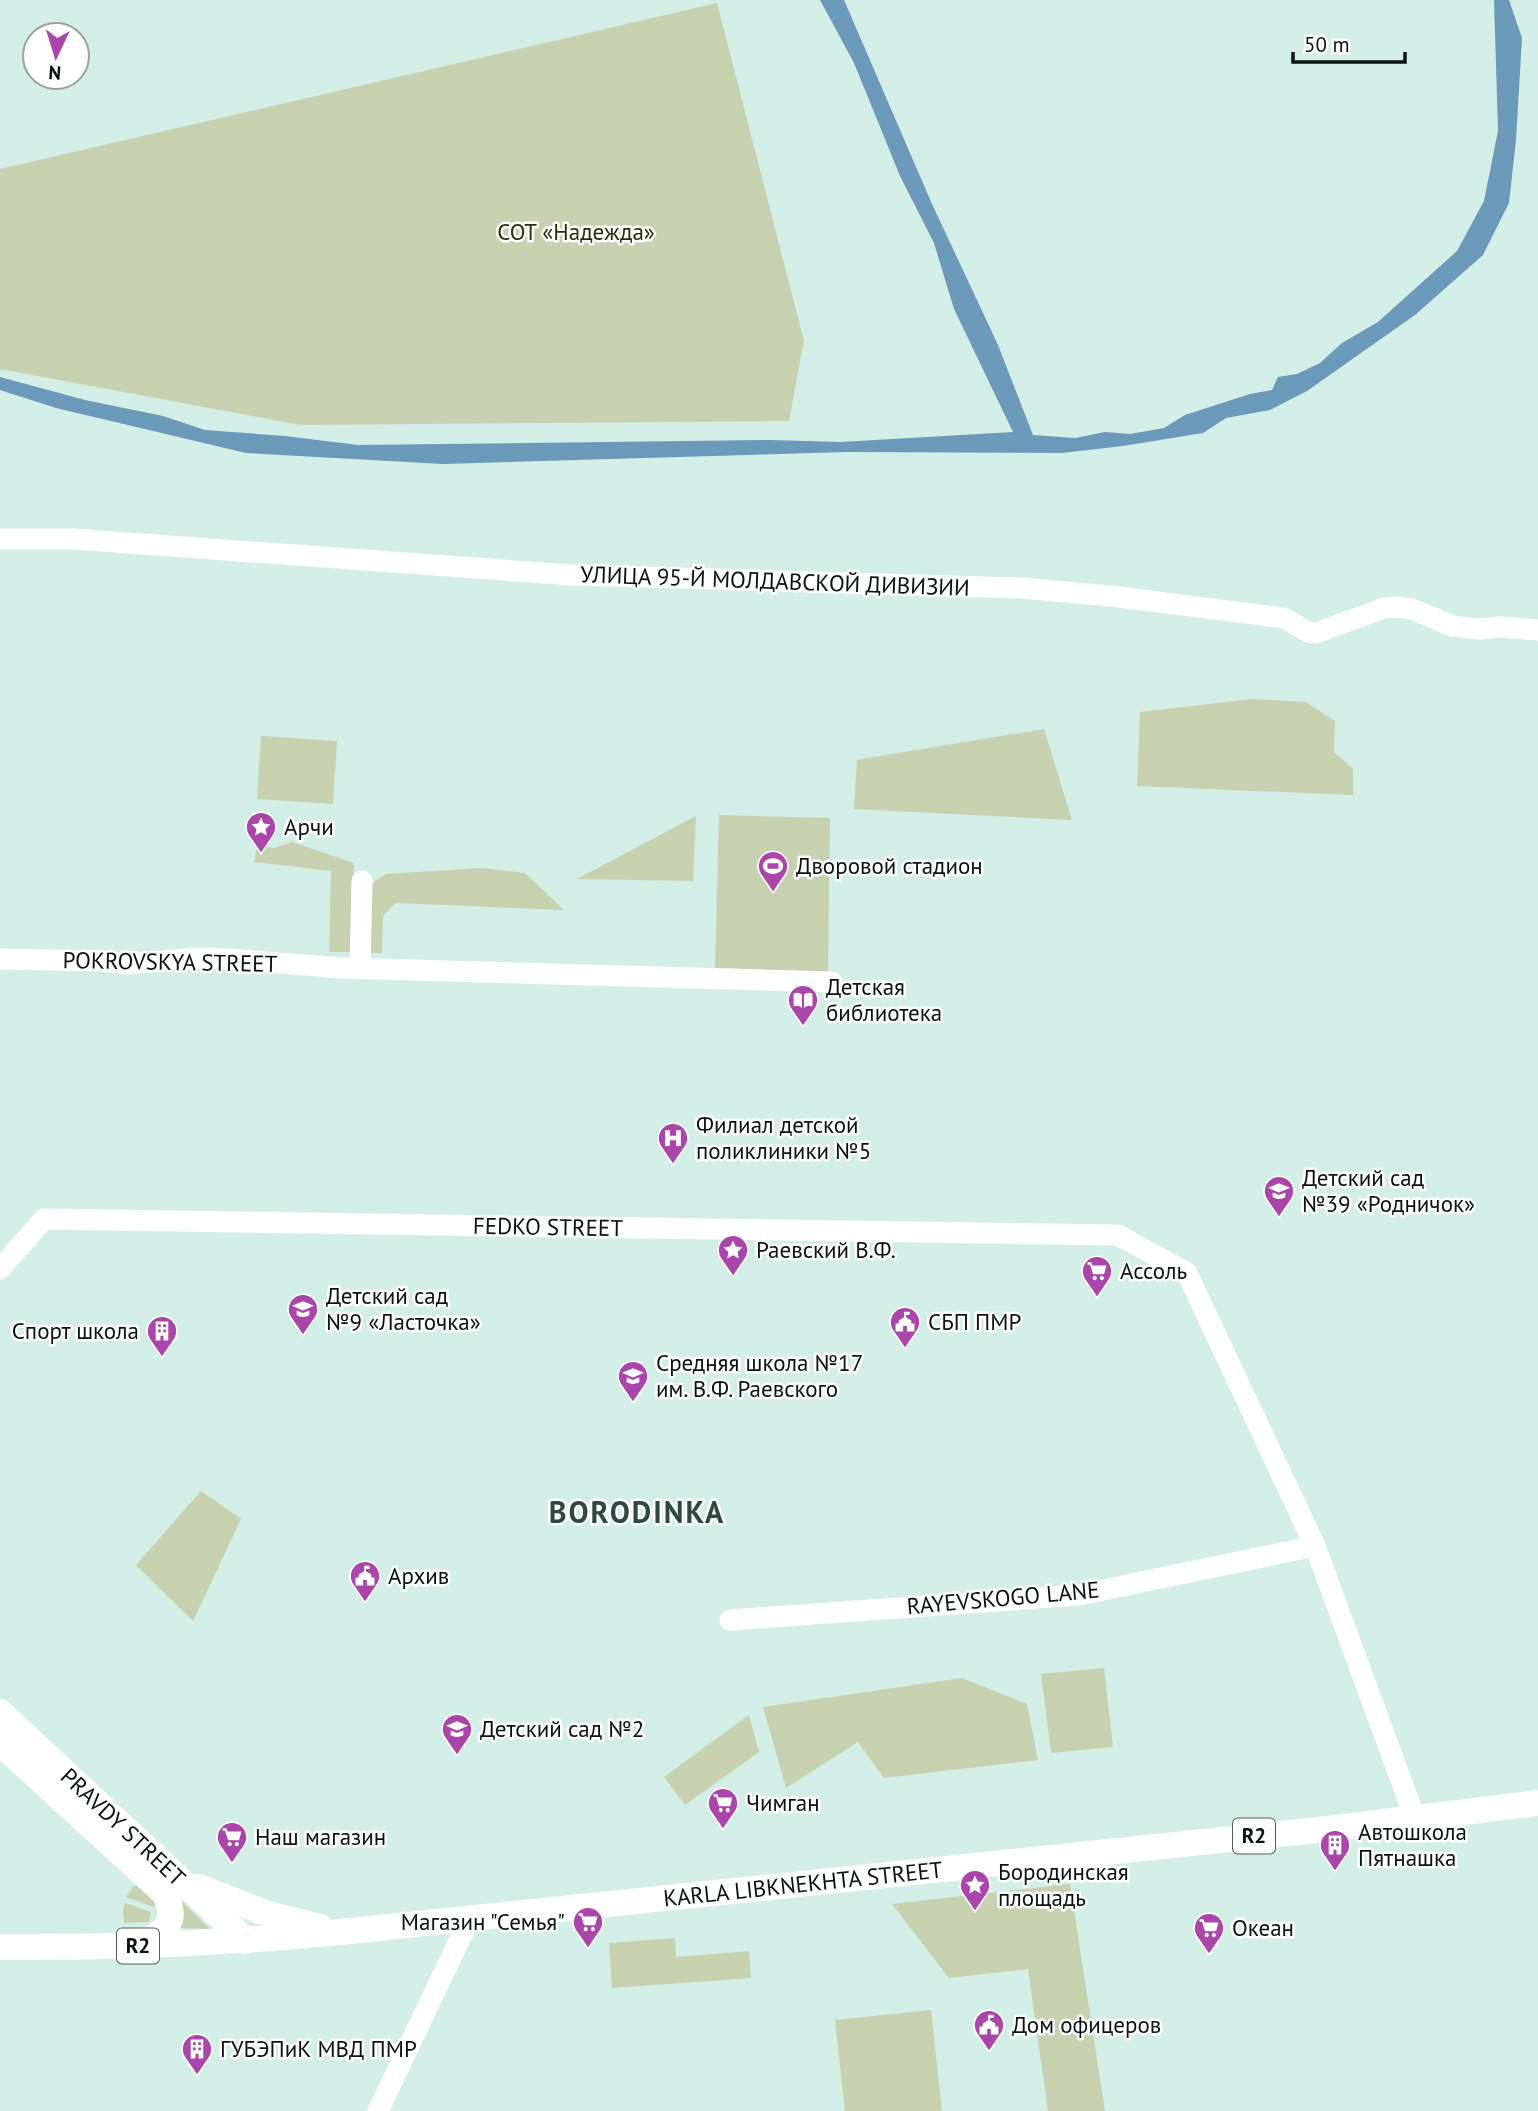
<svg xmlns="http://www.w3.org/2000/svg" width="1538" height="2111" font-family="'PT Sans',sans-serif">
	<rect width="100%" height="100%" fill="#d3ede7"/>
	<!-- green -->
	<g fill="#c7d1b0">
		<polygon points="717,3 804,341 789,421 301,425 0,369 0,169"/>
		<polygon points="1252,699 1306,702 1335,721 1334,752 1353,769 1353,795 1137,786 1140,712"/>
		<polygon points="1044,729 1072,820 854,809 857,760"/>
		<polygon points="261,736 337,741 333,804 257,799"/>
		<polygon points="719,815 830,818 828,972 715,968"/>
		<polygon points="696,816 693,881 577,879"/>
		<polygon points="292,842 354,863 350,952 329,952 331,871 254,862 257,846 275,848"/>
		<polygon points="482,868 525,873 564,910 396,903 383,916 382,953 368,953 370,889 375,881 386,874"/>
		<polygon points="201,1491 241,1519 193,1621 136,1565"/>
		<polygon points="1104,1668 1113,1747 1051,1753 1041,1674"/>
		<polygon points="962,1678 1027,1704 1038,1760 884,1778 858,1742 786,1788 763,1707"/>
		<polygon points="749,1715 759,1752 685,1805 664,1777"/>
		<polygon points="138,1884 158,1899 154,1907 126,1897 133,1887"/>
		<polygon points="1070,1884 1105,2111 1048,2111 1028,1969 949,1978 892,1904"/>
		<polygon points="178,1898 210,1929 178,1928"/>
		<polygon points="125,1903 151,1912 149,1922 124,1923 123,1910"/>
		<polygon points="675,1938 676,1957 749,1951 751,1978 612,1988 609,1943"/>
		<polygon points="931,2010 942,2111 845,2111 835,2020"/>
	</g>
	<!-- water -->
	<polygon fill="#6a99b9" points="820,0 844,0 932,204 998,345 1033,435 1075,438 1105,432 1130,434 1164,428 1185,415 1250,394 1272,390 1278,377 1297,374 1320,363 1342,343 1378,322 1457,251 1484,201 1498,131 1494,0 1509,0 1522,38 1516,140 1509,203 1483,255 1415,315 1307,391 1270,410 1226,418 1203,433 1123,446 1062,453 846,452 443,464 246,453 56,408 0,390 0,377 85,400 163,416 205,430 285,436 358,445 770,440 841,442 1013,432 954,309 934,243 900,176 854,63"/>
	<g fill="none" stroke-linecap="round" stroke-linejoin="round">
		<!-- minor -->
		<g stroke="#fff" stroke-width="21">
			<polyline points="0,539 73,539 571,575 1021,588 1111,596 1284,618 1308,632 1316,633 1384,608 1398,607 1412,609 1452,626 1478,629 1500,627 1538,630"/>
			<polyline points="0,959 103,961 127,964 197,958 228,959 341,968 832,982"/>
			<polyline points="360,969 362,881"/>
			<polyline points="0,1269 44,1219 1118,1235 1187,1273 1315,1546 1415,1818"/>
			<polyline points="730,1620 1079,1595 1315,1546"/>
			<polyline points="378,2111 469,1920"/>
		</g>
		<!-- major -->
		<g stroke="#fff" stroke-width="26">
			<polyline points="0,1712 246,1941"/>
			<path d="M0,1743L164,1893C181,1924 164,1932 138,1946"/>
			<polyline points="198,1887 271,1915 320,1927"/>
			<path d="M0,1947C114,1948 227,1943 340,1932L1327,1829L1538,1803"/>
		</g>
	</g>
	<!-- icons -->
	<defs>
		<g id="sight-pin" transform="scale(1.575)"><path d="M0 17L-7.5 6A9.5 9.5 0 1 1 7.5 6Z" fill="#aa45aa" stroke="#fff"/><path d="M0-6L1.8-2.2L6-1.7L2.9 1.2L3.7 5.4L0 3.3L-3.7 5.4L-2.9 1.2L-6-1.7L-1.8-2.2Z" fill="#fff"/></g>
		<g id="stadium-pin" transform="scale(1.575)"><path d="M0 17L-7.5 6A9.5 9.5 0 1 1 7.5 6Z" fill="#aa45aa" stroke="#fff"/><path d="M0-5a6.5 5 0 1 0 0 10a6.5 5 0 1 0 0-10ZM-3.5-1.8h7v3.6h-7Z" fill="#fff"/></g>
		<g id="library-pin" transform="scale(1.575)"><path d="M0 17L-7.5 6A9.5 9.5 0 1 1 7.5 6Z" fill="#aa45aa" stroke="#fff"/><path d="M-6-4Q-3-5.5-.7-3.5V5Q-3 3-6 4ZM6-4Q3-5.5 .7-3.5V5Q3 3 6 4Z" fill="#fff"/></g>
		<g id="hospital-pin" transform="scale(1.575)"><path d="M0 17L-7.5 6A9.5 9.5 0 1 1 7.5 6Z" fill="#aa45aa" stroke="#fff"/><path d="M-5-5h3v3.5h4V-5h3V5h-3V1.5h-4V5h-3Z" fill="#fff"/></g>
		<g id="school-pin" transform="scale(1.575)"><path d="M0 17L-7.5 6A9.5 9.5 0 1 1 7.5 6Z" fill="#aa45aa" stroke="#fff"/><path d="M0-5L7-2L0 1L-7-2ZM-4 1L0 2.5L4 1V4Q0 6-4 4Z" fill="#fff"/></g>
		<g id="supermarket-pin" transform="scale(1.575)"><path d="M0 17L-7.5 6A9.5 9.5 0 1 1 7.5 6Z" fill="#aa45aa" stroke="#fff"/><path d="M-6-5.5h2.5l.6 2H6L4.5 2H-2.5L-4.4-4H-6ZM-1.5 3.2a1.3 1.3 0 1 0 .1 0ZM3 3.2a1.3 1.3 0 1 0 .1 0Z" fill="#fff"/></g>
		<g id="civic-pin" transform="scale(1.575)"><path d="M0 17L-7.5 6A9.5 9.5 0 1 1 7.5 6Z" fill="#aa45aa" stroke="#fff"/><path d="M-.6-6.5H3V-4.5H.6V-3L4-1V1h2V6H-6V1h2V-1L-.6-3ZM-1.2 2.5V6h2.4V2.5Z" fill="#fff"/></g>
		<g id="building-pin" transform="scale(1.575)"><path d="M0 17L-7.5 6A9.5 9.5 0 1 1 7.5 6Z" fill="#aa45aa" stroke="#fff"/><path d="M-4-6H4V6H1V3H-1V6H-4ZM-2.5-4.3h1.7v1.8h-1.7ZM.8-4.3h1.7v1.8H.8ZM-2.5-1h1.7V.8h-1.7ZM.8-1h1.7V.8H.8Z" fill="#fff"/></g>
	</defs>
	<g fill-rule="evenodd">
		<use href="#sight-pin" x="261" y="827"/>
		<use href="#stadium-pin" x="773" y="866"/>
		<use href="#library-pin" x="803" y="1000"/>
		<use href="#hospital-pin" x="673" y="1138"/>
		<use href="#school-pin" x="1279" y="1191"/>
		<use href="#sight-pin" x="733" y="1250"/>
		<use href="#supermarket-pin" x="1097" y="1271"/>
		<use href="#school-pin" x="303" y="1309"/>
		<use href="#civic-pin" x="905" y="1322"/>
		<use href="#building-pin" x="162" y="1331"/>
		<use href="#school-pin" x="633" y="1376"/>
		<use href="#civic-pin" x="365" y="1576"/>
		<use href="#school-pin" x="457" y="1729"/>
		<use href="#supermarket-pin" x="723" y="1803"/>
		<use href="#supermarket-pin" x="232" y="1837"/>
		<use href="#building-pin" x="1335" y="1845"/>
		<use href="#sight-pin" x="975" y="1885"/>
		<use href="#supermarket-pin" x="588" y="1922"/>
		<use href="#supermarket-pin" x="1209" y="1928"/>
		<use href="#civic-pin" x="989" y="2025"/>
		<use href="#building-pin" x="197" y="2049"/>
	</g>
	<g text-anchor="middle" stroke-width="5" stroke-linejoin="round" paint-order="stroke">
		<!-- shield labels -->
		<g fill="#fff" stroke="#545a58" stroke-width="2">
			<rect x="1233" y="1818.5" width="42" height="35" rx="5"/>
			<rect x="117" y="1928.5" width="42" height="35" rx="5"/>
		</g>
		<g font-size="21" font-weight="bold" fill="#0a1311">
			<text x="1254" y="1843">R2</text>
			<text x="138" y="1953">R2</text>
		</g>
		<!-- park labels -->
		<g font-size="23" fill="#262f08" stroke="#fff">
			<text x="576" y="240">СОТ «Надежда»</text>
		</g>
		<!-- street labels -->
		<g font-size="23" fill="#0a1311" stroke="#fff">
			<text transform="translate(775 581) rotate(2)" y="8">УЛИЦА 95-Й МОЛДАВСКОЙ ДИВИЗИИ</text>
			<text transform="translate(170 962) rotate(1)" y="8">POKROVSKYA STREET</text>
			<text transform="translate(548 1227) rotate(1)" y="8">FEDKO STREET</text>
			<text transform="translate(1003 1598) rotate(-5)" y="8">RAYEVSKOGO LANE</text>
			<text transform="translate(123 1827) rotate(43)" y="8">PRAVDY STREET</text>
			<text transform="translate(803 1884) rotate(-6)" y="8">KARLA LIBKNEKHTA STREET</text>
		</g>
		<!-- poi labels -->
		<g font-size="23" fill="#0a1311" stroke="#fff" text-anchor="start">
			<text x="284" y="835">Арчи</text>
			<text x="796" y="874">Дворовой стадион</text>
			<text x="826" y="995">Детская<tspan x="826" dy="26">библиотека</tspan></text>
			<text x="696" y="1133">Филиал детской<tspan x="696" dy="26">поликлиники №5</tspan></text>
			<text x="1302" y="1186">Детский сад<tspan x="1302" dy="26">№39 «Родничок»</tspan></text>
			<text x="756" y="1258">Раевский В.Ф.</text>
			<text x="1120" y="1279">Ассоль</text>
			<text x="326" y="1304">Детский сад<tspan x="326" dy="26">№9 «Ласточка»</tspan></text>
			<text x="928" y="1330">СБП ПМР</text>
			<text x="139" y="1339" text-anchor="end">Спорт школа</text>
			<text x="656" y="1371">Средняя школа №17<tspan x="656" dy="26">им. В.Ф. Раевского</tspan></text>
			<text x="388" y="1584">Архив</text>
			<text x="480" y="1737">Детский сад №2</text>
			<text x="746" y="1811">Чимган</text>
			<text x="1358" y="1840">Автошкола<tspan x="1358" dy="26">Пятнашка</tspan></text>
			<text x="255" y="1845">Наш магазин</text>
			<text x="998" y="1880">Бородинская<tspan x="998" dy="26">площадь</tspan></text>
			<text x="565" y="1930" text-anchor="end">Магазин "Семья"</text>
			<text x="1232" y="1936">Океан</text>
			<text x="1012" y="2033">Дом офицеров</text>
			<text x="220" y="2057">ГУБЭПиК МВД ПМР</text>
		</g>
		<!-- district labels -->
		<g font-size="30" font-weight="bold" letter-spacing="2" fill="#314742" stroke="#fff">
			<text x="637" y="1523">BORODINKA</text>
		</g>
	</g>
	<!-- north arrow -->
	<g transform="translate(56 56) rotate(184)"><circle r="33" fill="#ffffff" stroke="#9da1a0" stroke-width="2"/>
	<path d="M0-5L12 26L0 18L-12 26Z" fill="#aa45aa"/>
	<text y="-10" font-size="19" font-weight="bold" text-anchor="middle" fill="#0a1311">N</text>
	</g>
	<!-- scale -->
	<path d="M1293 52v10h112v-10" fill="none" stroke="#0a1311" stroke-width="3.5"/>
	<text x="1304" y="52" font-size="21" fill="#0a1311" stroke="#ffffff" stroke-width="5" paint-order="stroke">50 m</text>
</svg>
